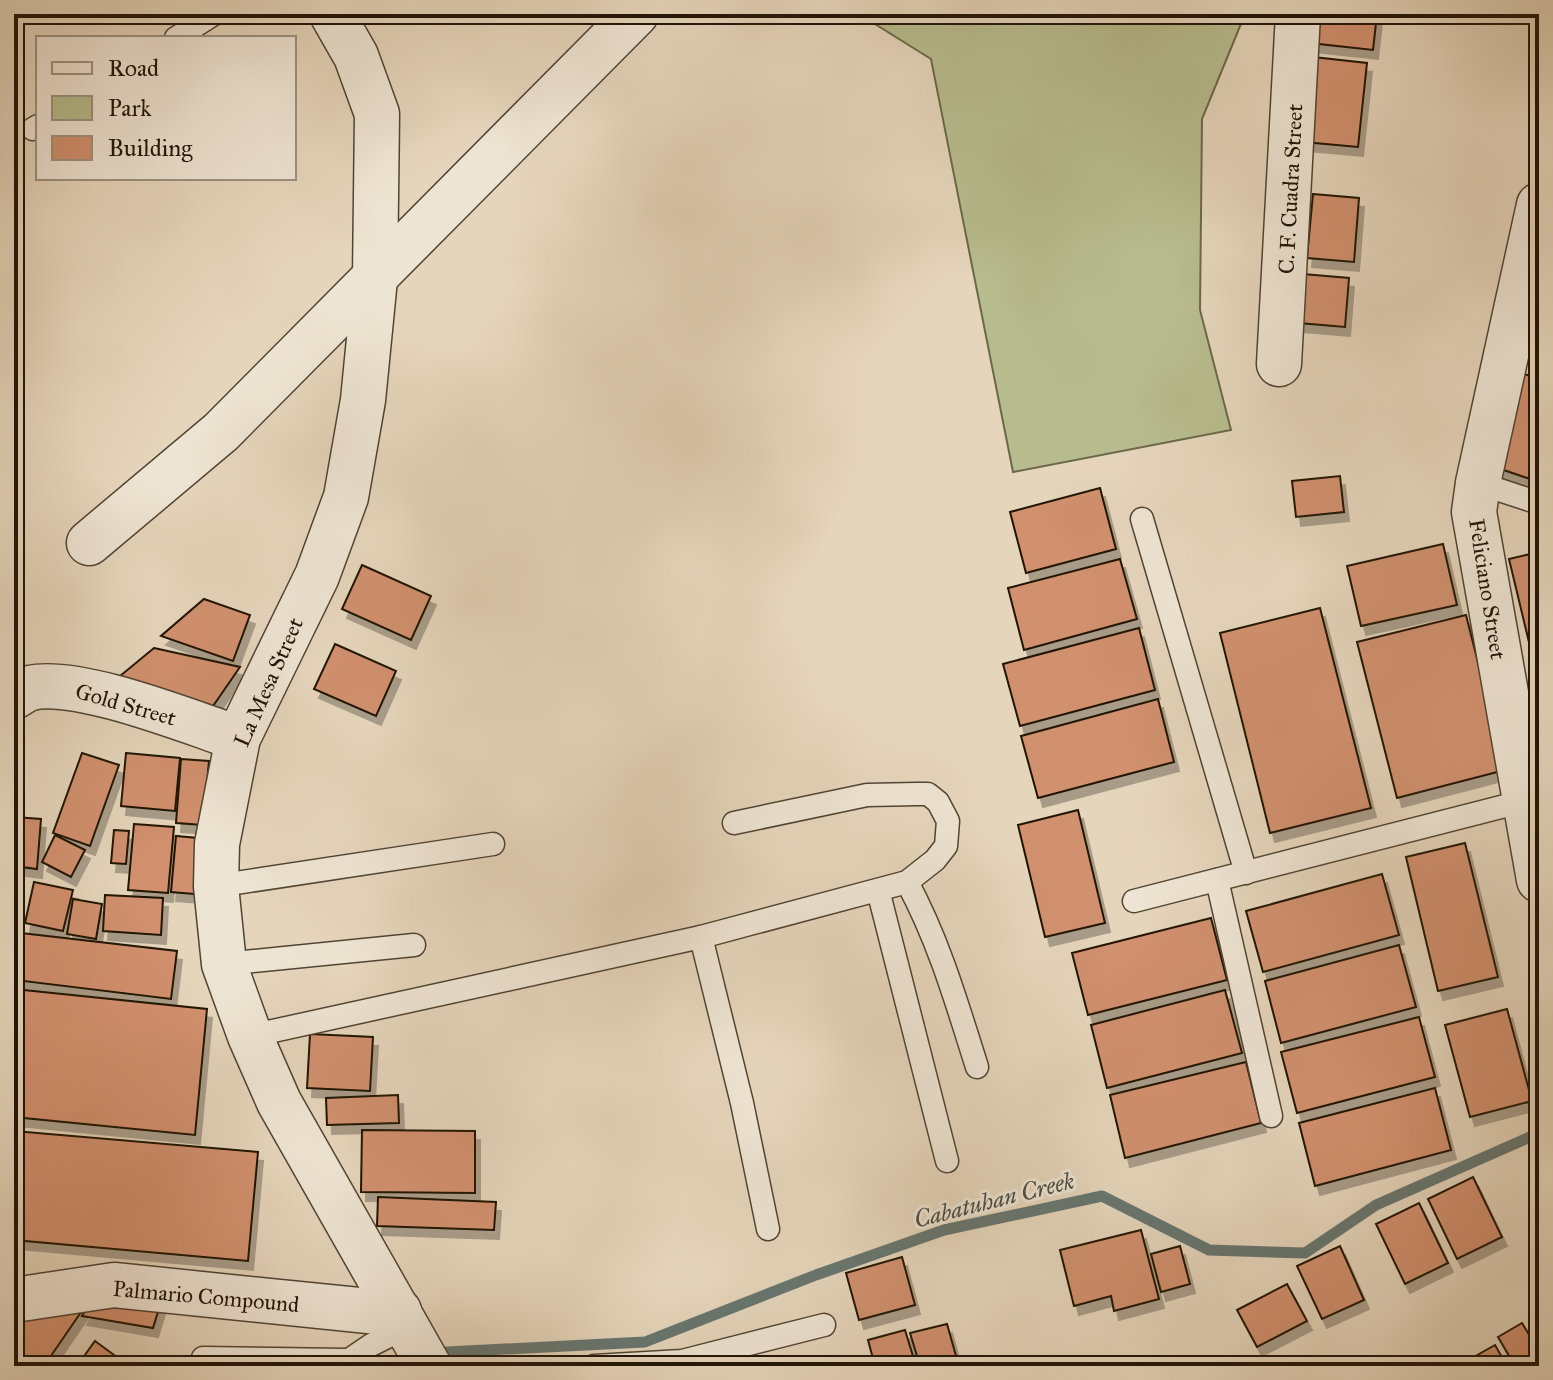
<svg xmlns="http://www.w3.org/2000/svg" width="1553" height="1380" font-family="'IM FELL Great Primer',serif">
	<defs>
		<filter id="shadow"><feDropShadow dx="5" dy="9" stdDeviation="0" flood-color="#0004"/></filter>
	</defs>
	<rect width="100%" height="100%" fill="#e5d5bb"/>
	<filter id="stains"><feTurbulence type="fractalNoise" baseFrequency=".0025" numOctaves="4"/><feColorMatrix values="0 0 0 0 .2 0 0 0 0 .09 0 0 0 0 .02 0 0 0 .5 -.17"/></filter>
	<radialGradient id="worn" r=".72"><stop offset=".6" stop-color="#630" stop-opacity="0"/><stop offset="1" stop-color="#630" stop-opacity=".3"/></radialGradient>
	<!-- green -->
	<polygon fill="#b7bc8e" stroke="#6c684a" stroke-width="2" points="859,14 1245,14 1202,119 1200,310 1231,430 1013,472 931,59"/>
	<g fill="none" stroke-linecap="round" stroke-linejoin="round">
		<!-- stream -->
		<polyline stroke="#677670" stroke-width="11" points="447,1352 645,1342 816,1275 944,1230 1102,1196 1209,1250 1305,1253 1376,1205 1539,1133"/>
	</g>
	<!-- building -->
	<g fill="#d1906e" stroke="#201406" stroke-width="2" filter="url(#shadow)">
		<polygon points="1313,14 1377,14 1373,50 1310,43"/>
		<polygon points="1313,57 1367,63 1358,147 1304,142"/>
		<polygon points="1313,194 1359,198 1354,262 1307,258"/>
		<polygon points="1303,274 1349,278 1345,327 1299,323"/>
		<polygon points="1539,311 1539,352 1527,348"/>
		<polygon points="1516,371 1539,379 1539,482 1486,464"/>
		<polygon points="1340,476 1344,512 1296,517 1292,481"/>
		<polygon points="1100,488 1116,549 1026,573 1010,512"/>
		<polygon points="1443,544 1457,605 1361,626 1347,566"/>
		<polygon points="1539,552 1539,684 1509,559"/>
		<polygon points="1120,559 1137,619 1024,650 1008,588"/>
		<polygon points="362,565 431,596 411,640 342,609"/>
		<polygon points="204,599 250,615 233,661 161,636"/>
		<polygon points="1320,608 1371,808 1270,833 1220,633"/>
		<polygon points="1466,615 1505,770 1397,798 1357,642"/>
		<polygon points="1139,628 1155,690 1020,726 1003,664"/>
		<polygon points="335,644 396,671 376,716 314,689"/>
		<polygon points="154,648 240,667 213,706 120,676"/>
		<polygon points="1158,699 1174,762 1038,798 1021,736"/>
		<polygon points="82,753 119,765 90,846 53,833"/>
		<polygon points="126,753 180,758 175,811 121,806"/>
		<polygon points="181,759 209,761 203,825 176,823"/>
		<polygon points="1078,810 1105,923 1045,937 1018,825"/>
		<polygon points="14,817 41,819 37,869 14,866"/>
		<polygon points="134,824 174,827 168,893 128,890"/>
		<polygon points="114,830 129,831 126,864 111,863"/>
		<polygon points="55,835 85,850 71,877 42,862"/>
		<polygon points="176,836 198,838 194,894 171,892"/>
		<polygon points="1465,843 1498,977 1438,991 1406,857"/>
		<polygon points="1382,874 1399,935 1263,972 1246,911"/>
		<polygon points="34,882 73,890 63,931 25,923"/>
		<polygon points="105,895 163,898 161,935 103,931"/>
		<polygon points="73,899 102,904 96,939 67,934"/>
		<polygon points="1211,918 1227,980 1088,1015 1072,953"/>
		<polygon points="21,933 177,951 171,999 15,980"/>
		<polygon points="1399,945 1416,1007 1281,1043 1265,981"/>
		<polygon points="14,989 207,1009 195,1135 14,1117"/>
		<polygon points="1225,990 1242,1053 1107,1088 1091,1025"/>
		<polygon points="1507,1009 1532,1101 1470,1117 1445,1025"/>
		<polygon points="1419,1017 1435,1077 1297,1113 1281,1052"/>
		<polygon points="310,1034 373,1037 370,1091 307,1088"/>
		<polygon points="1246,1062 1261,1123 1125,1158 1110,1095"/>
		<polygon points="1435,1088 1451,1150 1315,1186 1299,1123"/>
		<polygon points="398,1095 399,1123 327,1125 326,1098"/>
		<polygon points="362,1130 475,1131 475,1193 361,1192"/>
		<polygon points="14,1131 258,1152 248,1261 14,1240"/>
		<polygon points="1473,1177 1502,1237 1457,1259 1428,1199"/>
		<polygon points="378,1197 496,1202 494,1230 377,1226"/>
		<polygon points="1419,1203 1448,1263 1405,1284 1376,1224"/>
		<polygon points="1141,1230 1159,1299 1114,1311 1111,1296 1074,1306 1060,1250"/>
		<polygon points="1180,1246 1190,1284 1161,1292 1151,1254"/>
		<polygon points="1340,1246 1364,1300 1322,1319 1297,1266"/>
		<polygon points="902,1257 915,1305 859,1320 846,1273"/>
		<polygon points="1287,1284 1307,1321 1257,1347 1237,1310"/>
		<polygon points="97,1291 161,1302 153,1328 82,1316"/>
		<polygon points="88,1302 44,1366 14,1366 14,1317"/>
		<polygon points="1522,1323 1539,1351 1539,1364 1536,1366 1515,1366 1498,1337"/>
		<polygon points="947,1324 958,1363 946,1366 920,1366 910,1333"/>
		<polygon points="905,1330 916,1366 875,1366 868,1340"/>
		<polygon points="95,1341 129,1366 77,1366"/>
		<polygon points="1495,1345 1507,1366 1458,1366"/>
		<polygon points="1273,1359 1275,1366 1246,1366"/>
	</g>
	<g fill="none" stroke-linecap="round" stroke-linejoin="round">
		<!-- lane casing -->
		<g stroke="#514433" stroke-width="25">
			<g id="lane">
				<polyline points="176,38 214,14"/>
				<polyline points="33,129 38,126"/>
				<polyline points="1478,483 1539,503"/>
				<polyline points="1142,519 1246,873"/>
				<polyline points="1217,880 1271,1116"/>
				<path d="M907,882C939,941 957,1004 977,1067"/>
				<polyline points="216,886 493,844"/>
				<polyline points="878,890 947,1161"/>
				<polyline points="1134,901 1532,799"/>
				<polyline points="701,937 742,1103 768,1229"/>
				<polyline points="224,964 414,945"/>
				<polyline points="250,1036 701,937 907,882 935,860 946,846 948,821 938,802 928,794 917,794 867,795 734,823"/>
				<polyline points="203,1358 346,1360"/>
				<polyline points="340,1366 371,1345 407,1327"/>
				<polyline points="594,1366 682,1361 824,1325"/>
			</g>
		</g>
		<!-- street casing -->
		<g stroke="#514433" stroke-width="47">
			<g id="street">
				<polyline points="332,14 356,56 377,114 375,279 363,400 346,497 317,576 238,738 217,844 216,886 224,964 250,1036 279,1102 429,1366"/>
				<polyline points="1539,205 1478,483 1474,512 1539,880"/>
				<polyline points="1279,364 1298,14"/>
				<polyline points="89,543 221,432 636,14"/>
				<path d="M14,697C19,694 25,690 30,688C78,677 189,722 238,738"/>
				<polyline points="14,1300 114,1285 378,1312 399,1311"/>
			</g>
		</g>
		<!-- lane -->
		<use href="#lane" stroke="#eee4d3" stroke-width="22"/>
		<!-- street -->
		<use href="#street" stroke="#eee4d3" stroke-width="44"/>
	</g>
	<g text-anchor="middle" stroke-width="6" stroke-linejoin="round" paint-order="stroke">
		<!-- street labels -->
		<g font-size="22" fill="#201406" stroke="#eee4d3">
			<text transform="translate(1290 189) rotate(-87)" y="8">C. F. Cuadra Street</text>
			<text transform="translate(1488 589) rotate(81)" y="8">Feliciano Street</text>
			<text transform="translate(268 682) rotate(-66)" y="8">La Mesa Street</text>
			<text transform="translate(126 704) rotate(16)" y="8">Gold Street</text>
			<text transform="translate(206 1296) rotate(5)" y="8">Palmario Compound</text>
		</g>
		<!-- water labels -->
		<g font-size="24" font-style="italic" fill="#4a4d44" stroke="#eee4d3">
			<text transform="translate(994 1200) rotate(-14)" y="8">Cabatuhan Creek</text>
		</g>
	</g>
	<!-- margin -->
	<rect width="1553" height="1380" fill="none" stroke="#e5d5bb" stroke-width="48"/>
	<rect x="16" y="16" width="1521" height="1348" fill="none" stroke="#201406" stroke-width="4"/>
	<rect x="24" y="24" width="1505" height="1332" fill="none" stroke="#201406" stroke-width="2"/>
	<!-- legend -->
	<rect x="36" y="36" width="260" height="144" fill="#eee4d3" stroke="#9c9181" stroke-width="2"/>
	<rect x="52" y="62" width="40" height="12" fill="#eee4d3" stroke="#9c9181" stroke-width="2"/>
	<text x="108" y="76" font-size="24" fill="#201406">Road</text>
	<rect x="52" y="96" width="40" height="24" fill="#b7bc8e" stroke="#9c9181" stroke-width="2"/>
	<text x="108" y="116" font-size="24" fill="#201406">Park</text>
	<rect x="52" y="136" width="40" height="24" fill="#d1906e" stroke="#9c9181" stroke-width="2"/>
	<text x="108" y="156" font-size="24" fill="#201406">Building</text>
	<rect width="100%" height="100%" filter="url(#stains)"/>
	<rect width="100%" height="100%" fill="url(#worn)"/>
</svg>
